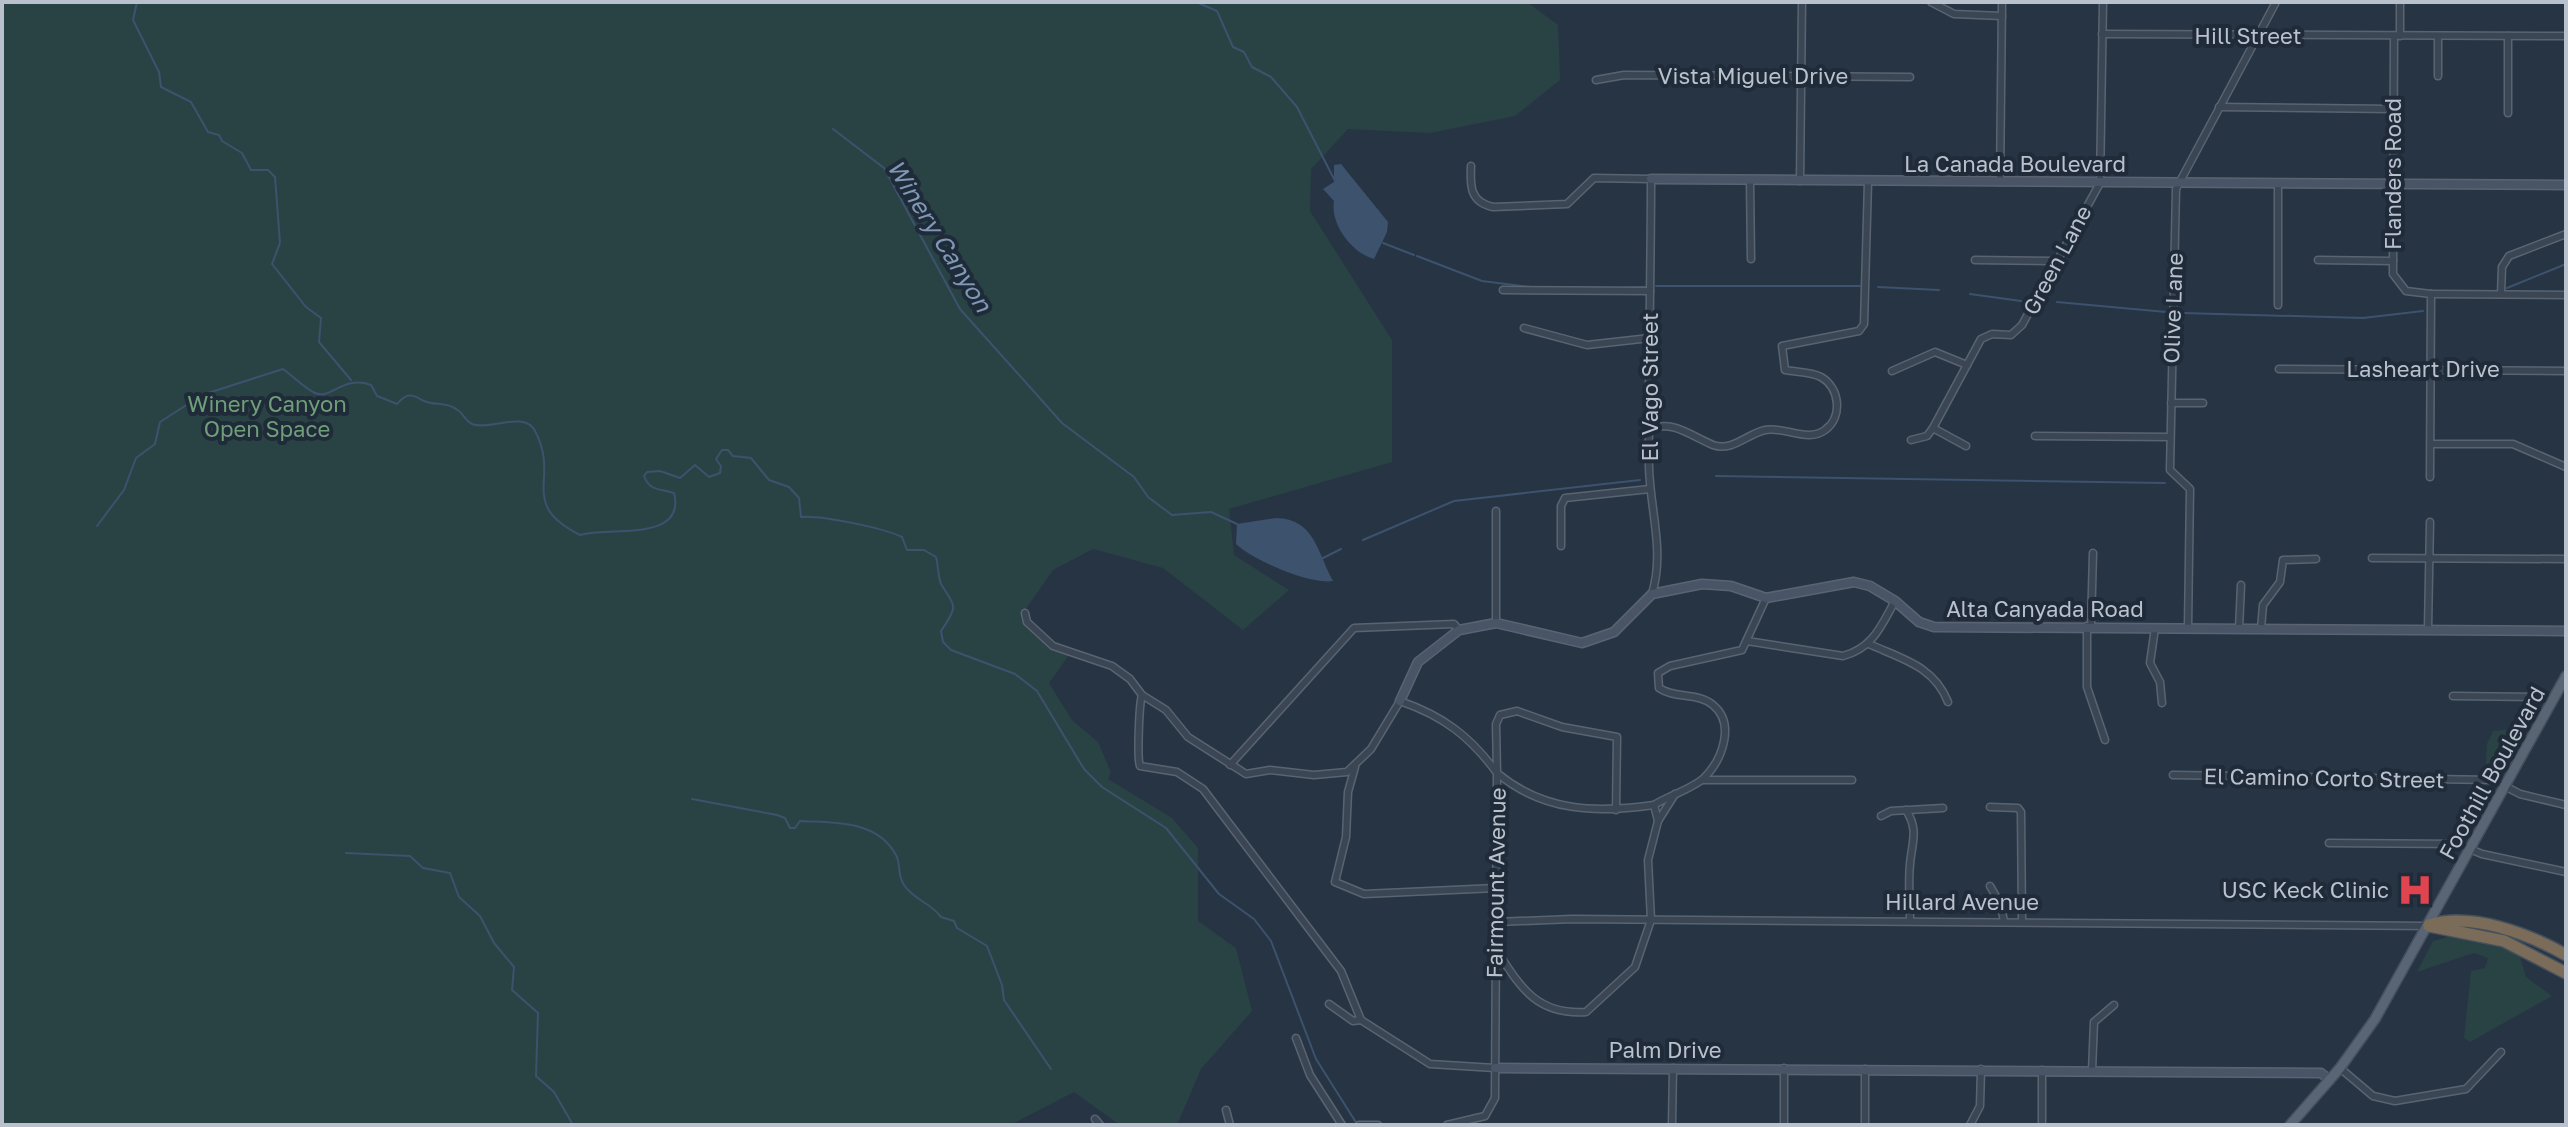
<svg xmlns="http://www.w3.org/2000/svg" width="2568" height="1127" font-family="'Golos Text',sans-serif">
	<rect width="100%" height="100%" fill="#273444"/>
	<!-- green -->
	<g fill="#294345">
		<polygon points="2,2 1527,2 1558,25 1560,80 1515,116 1430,133 1348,129 1311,169 1310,211 1392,340 1392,462 1229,509 1234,555 1289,590 1243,630 1163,568 1093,549 1053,570 1023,613 1025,619 1061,651 1069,655 1049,683 1072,720 1098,742 1111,772 1108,779 1172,818 1198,848 1198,921 1236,948 1252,1011 1201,1069 1177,1125 1120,1125 1074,1092 1010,1125 2,1125"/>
		<polygon points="2526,728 2501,774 2485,776 2487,744 2493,731"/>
		<polygon points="2452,936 2487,942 2519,953 2526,977 2552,996 2470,1042 2464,1038 2471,971 2485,968 2488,958 2474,953 2417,972 2433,941"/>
	</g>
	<!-- water -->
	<g fill="#3c526d">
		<path d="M1341,164L1388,222L1387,232L1374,259C1352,253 1330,224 1334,201L1323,189L1334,182V165Z"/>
		<path d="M1276,518C1315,519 1317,552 1333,581C1309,585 1253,560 1236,544L1237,524Z"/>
	</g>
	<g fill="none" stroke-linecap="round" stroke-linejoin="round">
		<!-- stream -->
		<g stroke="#3c526d" stroke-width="2">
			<polyline points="137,2 133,20 159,72 161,87 191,102 208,132 219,135 222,141 242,153 251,170 268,170 275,177 280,243 272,264 306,307 321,318 319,342 351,380"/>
			<polyline points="1196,2 1217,11 1233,47 1244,52 1252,67 1271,77 1297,107 1334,179"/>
			<polyline points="833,129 884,168 960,309 1062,423 1134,477 1148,497 1172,515 1211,512 1237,524"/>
			<polyline points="1383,243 1414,255"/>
			<polyline points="1417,256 1482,281 1531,287"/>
			<polyline points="1656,286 1860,286"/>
			<polyline points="1878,287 1939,290"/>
			<polyline points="1617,288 1646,287"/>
			<polyline points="2507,288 2566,264"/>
			<polyline points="1970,294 2021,301"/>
			<polyline points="2057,302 2166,312"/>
			<polyline points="2183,313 2363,318 2423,311"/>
			<polyline points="1716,476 2165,483"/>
			<path d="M97,526L124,490L136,458L155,444L160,422L202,395L283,369C293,376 304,388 315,393C331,400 343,375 371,385L377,396L397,404C402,399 406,394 413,396C417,396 420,400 424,401C436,406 447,401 459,411C463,414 466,421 472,424C490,431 524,410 535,431C561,480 517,503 580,535C603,526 687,544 674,493C661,489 649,491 644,476L647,472L660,471L680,478L695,465L709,477L720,473L721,466L716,459L722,450H728L733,456L751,458L769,480L789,487L799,498L801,517C821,515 883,528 902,537L907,550H924L936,557C938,564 938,577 941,584C955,607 959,605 941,631L943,642L951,650L1015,674L1037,691L1084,769L1102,787L1166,828L1219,894L1254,919L1271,941L1316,1059L1357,1124"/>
			<polyline points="1363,540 1454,501 1640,480"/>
			<polyline points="1321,559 1341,549"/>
			<path d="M692,799L777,815L785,818L790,828H795L800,821C836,823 877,820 896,855C901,864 897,875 904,885C914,900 931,903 941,917L954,921L957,928L987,946L1002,985L1004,1000L1051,1069"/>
			<polyline points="346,853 410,856 423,868 450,873 459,897 480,916 494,943 514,967 512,990 538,1013 536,1076 554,1092 573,1125"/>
		</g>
		<!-- street casing -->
		<g stroke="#5a6471" stroke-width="9">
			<g id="street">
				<polyline points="1931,2 1954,14 2002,16"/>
				<polyline points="2102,34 2566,36"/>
				<polyline points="2394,36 2393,274 2406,291 2431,294 2430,477"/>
				<polyline points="2400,36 2400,2"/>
				<polyline points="2508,36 2508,113"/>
				<polyline points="2438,37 2438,76"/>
				<polyline points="1596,80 1624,75 1910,77"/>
				<polyline points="2219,107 2394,109"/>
				<path d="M1471,166C1470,186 1470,202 1493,207L1567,204L1594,178L1651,179C1651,275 1648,371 1649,467C1650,510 1665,551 1652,594"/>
				<polyline points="1750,181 1751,259"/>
				<polyline points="1800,181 1802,2"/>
				<polyline points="2000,182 2002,2"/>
				<polyline points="1975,260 2054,261"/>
				<polyline points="2318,260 2393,261"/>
				<polyline points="1503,290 1650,291"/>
				<polyline points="2431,294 2566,295"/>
				<polyline points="2501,294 2502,267 2509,256 2566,234"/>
				<polyline points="2278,305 2278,183"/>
				<polyline points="1524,328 1587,345 1650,338"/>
				<polyline points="2279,369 2566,371"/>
				<polyline points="1892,371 1935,352 1967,365"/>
				<polyline points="2171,403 2203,403"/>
				<polyline points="1933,428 1966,446"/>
				<path d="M1650,430C1670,418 1693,437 1713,445C1732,452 1747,434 1765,430C1784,426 1808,443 1825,430C1843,417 1840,388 1821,377C1812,372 1796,372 1785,370L1782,346L1859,331L1864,324L1868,182"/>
				<polyline points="2035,436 2170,437"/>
				<polyline points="1911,440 1927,436 1933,428 1981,339 1992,334 2011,335 2022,325 2100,183 2103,2"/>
				<polyline points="2431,444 2513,444 2566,467"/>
				<polyline points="1561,546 1561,506 1565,498 1650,489"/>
				<polyline points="2372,558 2566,559"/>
				<path d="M1025,613L1027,622L1053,646L1112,666L1130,679L1142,695L1166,710L1188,737L1246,774L1270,770L1314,775L1347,772L1371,749L1400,701C1443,716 1470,736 1497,773L1495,1098L1485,1116L1447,1125"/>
				<polyline points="1496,623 1496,511"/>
				<polyline points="2087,626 2087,687 2105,740"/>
				<polyline points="2091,626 2093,553"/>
				<polyline points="2155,628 2150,663 2160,682 2162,703"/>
				<polyline points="2188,628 2190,489 2170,470 2176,189 2276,2"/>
				<polyline points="2239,629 2241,585"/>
				<polyline points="2261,629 2263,605 2280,582 2283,560 2316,559"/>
				<polyline points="2428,629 2430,522"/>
				<path d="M1747,641L1843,656C1873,648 1881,626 1895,601"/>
				<path d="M1869,644C1902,659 1934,666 1948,702"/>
				<path d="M1142,695C1139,705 1137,759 1140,766L1177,772L1203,789L1341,971L1361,1020L1430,1064L1495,1068"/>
				<polyline points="2453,696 2537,697 2552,702"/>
				<polyline points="1230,765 1354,628 1454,624 1459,630"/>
				<polyline points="1355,767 1348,792 1346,837 1335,882 1364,894 1496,888"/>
				<polyline points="2173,775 2493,780 2520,794 2566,805"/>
				<polyline points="1702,780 1852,780"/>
				<polyline points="1990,807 2018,808 2021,812 2022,922"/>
				<path d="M1616,810L1617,737L1562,727L1517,711L1500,715L1496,724L1497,773C1544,812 1596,813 1654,805"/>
				<path d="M1906,810C1919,830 1912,842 1910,864C1908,883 1910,903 1910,921"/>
				<polyline points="1881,816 1891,811 1943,808"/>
				<polyline points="1658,821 1675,794"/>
				<polyline points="2329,843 2458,844 2482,854 2566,872"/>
				<polyline points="1990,886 2001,905 2004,922"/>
				<polyline points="1496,922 1572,919 2429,926"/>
				<path d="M1495,948C1520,986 1535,1015 1586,1012L1635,967L1651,920L1648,860L1658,821L1654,805C1668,796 1692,789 1704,778C1722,760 1736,724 1713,705C1697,692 1675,699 1659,688L1658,673L1670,666L1742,650L1766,598"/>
				<polyline points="1329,1004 1353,1021 1361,1020"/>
				<polyline points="1296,1038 1310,1075 1342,1125"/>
				<polyline points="2340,1068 2373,1096 2395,1101 2466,1089 2501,1052"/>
				<polyline points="2092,1071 2094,1022 2114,1005"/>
				<polyline points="1226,1110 1230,1125"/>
				<polyline points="1095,1119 1100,1125"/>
				<polyline points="1359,1125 1378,1125"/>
				<polyline points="1672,1125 1673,1068"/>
				<polyline points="1784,1125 1784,1068"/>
				<polyline points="1865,1125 1865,1069"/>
				<polyline points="1970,1125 1980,1106 1981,1069"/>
				<polyline points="2042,1125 2042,1070"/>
			</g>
		</g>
		<!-- secondary casing -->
		<g stroke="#5a6471" stroke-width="11">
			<g id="secondary">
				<polyline points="1651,179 2566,185"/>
				<polyline points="1400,701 1418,662 1459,630 1496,623 1582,643 1614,632 1652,594 1702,584 1731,586 1766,598 1854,582 1870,586 1895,601 1919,622 1934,627 2566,631"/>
				<polyline points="1495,1068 2321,1073 2330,1080"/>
			</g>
		</g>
		<!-- primary casing -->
		<g stroke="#454f5d" stroke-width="12">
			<polyline id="primary" points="2290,1125 2340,1068 2375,1019 2566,676"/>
		</g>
		<!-- highway casing -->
		<g stroke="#46515e" stroke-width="14">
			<g id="highway">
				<path d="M2429,925C2472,912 2529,934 2566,955"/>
				<polyline points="2429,926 2504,941 2566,973"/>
			</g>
		</g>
		<!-- street -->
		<use href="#street" stroke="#3b4654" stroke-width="6"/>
		<!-- secondary -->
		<use href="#secondary" stroke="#495567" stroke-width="8"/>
		<!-- primary -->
		<use href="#primary" stroke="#596574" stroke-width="9"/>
		<!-- highway -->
		<use href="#highway" stroke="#7a6c58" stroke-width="11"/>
	</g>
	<!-- icons -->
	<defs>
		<g id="hospital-bare" transform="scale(2.76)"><path d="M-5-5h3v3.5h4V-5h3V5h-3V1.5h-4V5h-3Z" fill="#e0444e" stroke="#202b39" stroke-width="2.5" paint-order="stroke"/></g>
	</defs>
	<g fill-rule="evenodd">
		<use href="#hospital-bare" x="2415" y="890"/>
	</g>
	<g text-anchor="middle" stroke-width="8" stroke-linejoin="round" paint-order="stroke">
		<!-- street labels -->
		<g font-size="22" fill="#b9c1cd" stroke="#202b39">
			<text x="2248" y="44">Hill Street</text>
			<text x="1753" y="84">Vista Miguel Drive</text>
			<text x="2015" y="172">La Canada Boulevard</text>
			<text transform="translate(2393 174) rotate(-90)" y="8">Flanders Road</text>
			<text transform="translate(2057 260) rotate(-62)" y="8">Green Lane</text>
			<text transform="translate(2173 308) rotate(-88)" y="8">Olive Lane</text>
			<text x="2423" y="377">Lasheart Drive</text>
			<text transform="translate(1650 387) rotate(-90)" y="8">El Vago Street</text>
			<text x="2045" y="617">Alta Canyada Road</text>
			<text transform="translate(2492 773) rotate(-61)" y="8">Foothill Boulevard</text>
			<text transform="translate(2324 778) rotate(1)" y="8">El Camino Corto Street</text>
			<text transform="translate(1496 883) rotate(-89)" y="8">Fairmount Avenue</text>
			<text x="1962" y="910">Hillard Avenue</text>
			<text x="1665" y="1058">Palm Drive</text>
		</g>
		<!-- park labels -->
		<g font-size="22" fill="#6f9f79" stroke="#202b39">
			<text x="267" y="412">Winery Canyon<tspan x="267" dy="25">Open Space</tspan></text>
		</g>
		<!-- poi labels -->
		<g font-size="22" fill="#b9c1cd" stroke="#202b39" text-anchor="end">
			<text x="2389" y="898">USC Keck Clinic</text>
		</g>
		<!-- water labels -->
		<g font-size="24" font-style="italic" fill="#7f98b5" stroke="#202b39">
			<text transform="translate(939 236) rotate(58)" y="8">Winery Canyon</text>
		</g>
	</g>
	<!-- border -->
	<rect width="2568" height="1127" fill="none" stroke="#b9c1cd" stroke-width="8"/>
</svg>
